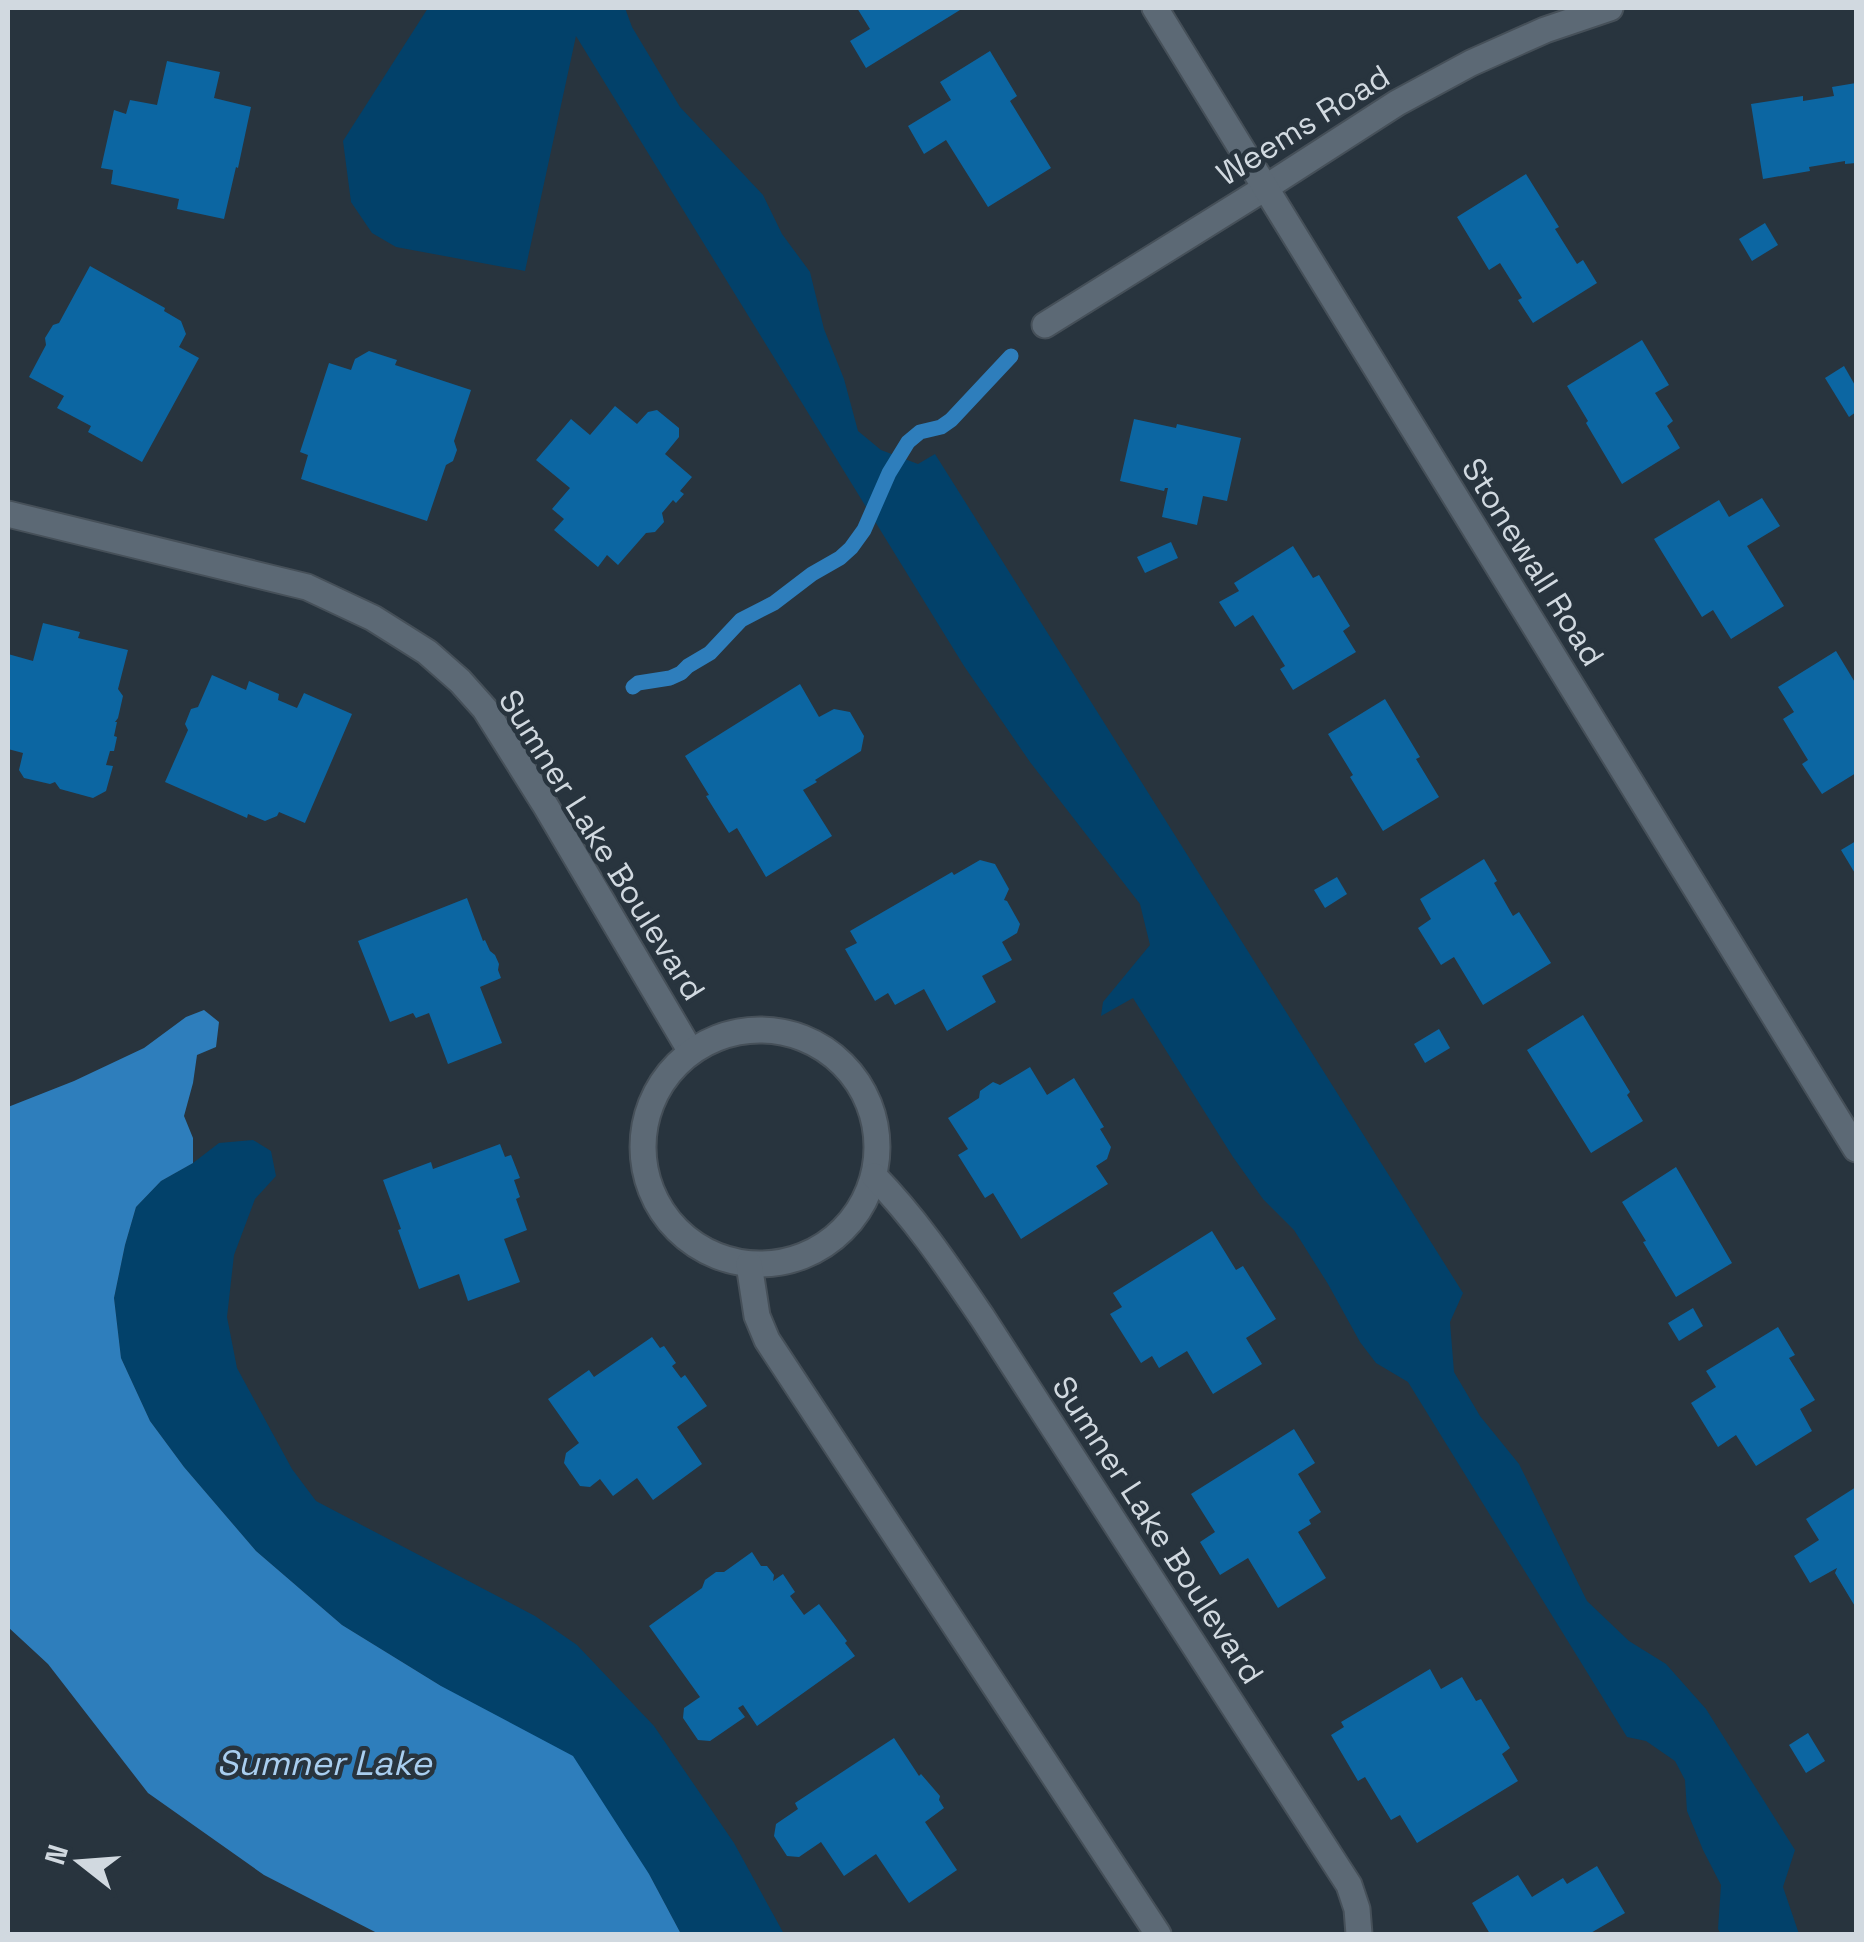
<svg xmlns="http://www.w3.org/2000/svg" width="1864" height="1942" font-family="'Space Grotesk',sans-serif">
	<rect width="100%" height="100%" fill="#28343e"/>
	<!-- green -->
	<g fill="#02416a">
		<polygon points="428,8 625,8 632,27 680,107 763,195 782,234 810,272 824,329 844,379 858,431 881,450 918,464 935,454 1463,1293 1450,1322 1454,1372 1480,1416 1519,1464 1587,1601 1629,1641 1666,1664 1706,1709 1795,1850 1783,1887 1799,1934 1721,1934 1718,1929 1721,1885 1703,1850 1687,1811 1685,1780 1675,1761 1646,1741 1627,1737 1408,1382 1376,1363 1360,1342 1328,1284 1294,1230 1263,1199 1233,1157 1133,998 1101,1016 1103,1002 1150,945 1140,904 1030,762 964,666 576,36 525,271 396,247 372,233 351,202 343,141"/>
		<polygon points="253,1140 271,1151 276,1176 255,1199 234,1255 227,1317 237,1368 292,1469 316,1501 535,1616 577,1645 654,1726 734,1843 784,1934 681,1934 649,1874 441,1686 342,1625 256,1551 184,1467 150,1421 121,1358 114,1298 125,1245 136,1207 161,1181 193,1163 219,1143"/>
	</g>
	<!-- water -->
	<polygon fill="#2e7ebc" points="204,1010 219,1022 216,1047 197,1055 193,1083 184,1116 193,1138 193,1163 161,1181 136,1207 125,1245 114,1298 121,1358 150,1421 184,1467 256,1551 342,1625 441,1686 573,1756 649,1874 681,1934 379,1934 264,1875 148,1793 48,1664 8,1627 8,1107 74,1081 144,1048 186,1017"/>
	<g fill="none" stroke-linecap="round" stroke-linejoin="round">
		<!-- stream -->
		<polyline stroke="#2e7ebc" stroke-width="15" points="633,687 638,683 670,678 681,673 688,666 710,653 741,620 774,603 812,574 840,558 851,548 864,530 889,473 908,442 920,432 941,427 951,420 1011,356"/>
	</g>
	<!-- building -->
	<g fill="#0c66a2">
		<polygon points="857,8 958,8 960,10 866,68 850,41 870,29"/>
		<polygon points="990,51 1017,96 1010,101 1051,168 988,207 946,140 924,154 908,126 951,100 940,82"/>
		<polygon points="167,61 220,72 214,98 251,107 238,168 236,167 224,219 177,209 179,199 111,184 113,170 101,168 114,110 126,114 130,100 157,105"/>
		<polygon points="1856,83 1856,163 1845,164 1845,161 1809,167 1810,171 1763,179 1751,104 1803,96 1803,101 1834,96 1832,87"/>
		<polygon points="1526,174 1559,227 1555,229 1577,264 1583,260 1597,283 1533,323 1518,300 1522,298 1500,263 1489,270 1457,217"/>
		<polygon points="1765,223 1778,245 1752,261 1739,239"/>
		<polygon points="90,266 165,308 164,311 181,321 186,334 179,347 199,358 142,462 88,432 91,426 57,408 64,396 29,377 46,345 45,338 53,325 59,323"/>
		<polygon points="1642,340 1669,385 1655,393 1673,421 1667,426 1680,448 1622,484 1586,423 1588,421 1567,386"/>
		<polygon points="369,351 397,360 395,365 471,390 454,441 457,450 453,461 446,465 427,521 301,479 308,455 300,452 329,363 351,370 355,359"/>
		<polygon points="1844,366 1856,387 1856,412 1849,417 1825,378"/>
		<polygon points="615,406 637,424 648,412 657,410 679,428 679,437 665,454 692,477 680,491 684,494 676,503 673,500 662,513 664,522 655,532 646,533 618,565 607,555 598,567 554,530 564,519 552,509 570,488 536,460 571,419 590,435"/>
		<polygon points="1134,419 1176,428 1177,424 1241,438 1227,501 1203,496 1197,525 1162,517 1168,488 1165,488 1164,491 1120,481"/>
		<polygon points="1762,498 1780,526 1747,546 1784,606 1731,639 1713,610 1702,617 1654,539 1719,500 1729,517"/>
		<polygon points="1171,542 1178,558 1145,573 1137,557"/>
		<polygon points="1293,546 1313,578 1319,575 1350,626 1343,631 1356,652 1293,690 1280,669 1285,666 1253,615 1235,627 1219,602 1239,591 1234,583"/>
		<polygon points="43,623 80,632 78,638 128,650 118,689 123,696 118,718 115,722 117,722 114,736 117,737 114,751 110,751 106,765 113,766 106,791 93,798 60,789 55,782 50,784 24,778 19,770 23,753 8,749 8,654 33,661"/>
		<polygon points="1836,651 1856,684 1856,773 1822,794 1802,764 1808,760 1783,719 1794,712 1778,687"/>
		<polygon points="212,675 246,690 249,681 279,694 278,700 297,708 304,693 352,714 305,823 279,812 277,816 265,821 248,814 247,818 165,782 188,730 185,724 191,709 198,707"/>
		<polygon points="800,684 819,717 834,709 850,712 864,736 861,751 815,780 817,782 803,790 832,836 766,877 737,828 729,833 706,796 709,795 685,756"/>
		<polygon points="1385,699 1420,757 1416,759 1439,797 1383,831 1350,777 1353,775 1328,734"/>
		<polygon points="1856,841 1856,875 1841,850"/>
		<polygon points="1484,859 1497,881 1494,883 1513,916 1519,912 1551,963 1483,1005 1454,957 1441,965 1418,928 1431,919 1420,899"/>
		<polygon points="980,860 995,864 1009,889 1004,900 1007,901 1020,924 1017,933 1002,942 1012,960 982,976 996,1002 947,1031 924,989 895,1005 888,993 875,1001 845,949 857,943 850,931 952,872 954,875"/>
		<polygon points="1337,877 1347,894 1325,908 1314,890"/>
		<polygon points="467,898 483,941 485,940 490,951 495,955 499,964 498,970 501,978 480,987 502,1043 448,1064 429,1013 416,1018 413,1013 390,1022 358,941"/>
		<polygon points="1583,1015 1630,1092 1627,1095 1643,1121 1591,1153 1527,1050"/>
		<polygon points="1439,1029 1450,1048 1425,1063 1414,1044"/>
		<polygon points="1030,1067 1047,1095 1074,1078 1104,1127 1100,1129 1111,1147 1107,1159 1096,1166 1108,1184 1021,1239 993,1193 985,1198 958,1155 968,1149 948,1118 979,1098 980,1091 993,1082 1000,1085"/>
		<polygon points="500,1144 505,1157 511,1155 520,1178 514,1180 520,1197 516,1199 527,1230 504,1239 520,1282 468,1301 459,1274 419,1289 398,1230 401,1229 383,1180 431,1162 433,1169"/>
		<polygon points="1676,1167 1732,1263 1676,1297 1643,1242 1646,1241 1622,1202"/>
		<polygon points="1212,1231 1236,1270 1243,1266 1276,1319 1246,1338 1262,1364 1213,1394 1187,1351 1159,1368 1152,1356 1141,1363 1110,1314 1122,1307 1113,1293"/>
		<polygon points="1693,1308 1703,1326 1679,1341 1668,1323"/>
		<polygon points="1778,1327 1795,1355 1789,1358 1815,1400 1800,1409 1812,1431 1756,1466 1736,1435 1718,1447 1691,1403 1716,1387 1706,1371"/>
		<polygon points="652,1337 660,1348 664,1346 676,1363 672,1366 681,1378 685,1375 707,1406 677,1427 702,1464 653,1500 637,1478 613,1496 600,1479 590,1487 580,1486 564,1463 566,1453 579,1443 548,1399 589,1370 594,1377"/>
		<polygon points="1294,1429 1315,1463 1298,1474 1321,1512 1309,1520 1311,1524 1298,1532 1326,1578 1278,1608 1248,1558 1220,1575 1200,1542 1215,1532 1191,1494"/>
		<polygon points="1856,1487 1856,1608 1835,1573 1837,1568 1810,1583 1794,1556 1819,1540 1806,1519"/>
		<polygon points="752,1552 761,1566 767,1566 774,1575 773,1581 783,1574 795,1592 790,1596 804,1615 819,1604 847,1641 845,1643 855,1656 757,1726 743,1705 738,1708 745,1717 710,1741 698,1740 683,1718 684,1708 700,1697 649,1626 702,1588 705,1580 716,1572 724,1572"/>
		<polygon points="1430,1669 1441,1689 1462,1677 1476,1701 1481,1699 1510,1748 1502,1754 1518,1781 1417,1843 1400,1815 1391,1820 1365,1777 1358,1781 1331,1735 1344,1727 1341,1722"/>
		<polygon points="1808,1733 1825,1761 1806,1773 1789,1745"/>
		<polygon points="894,1738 919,1776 921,1774 940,1796 939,1800 944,1808 925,1822 957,1870 909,1903 876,1854 844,1876 821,1842 799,1857 787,1856 774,1836 776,1824 798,1809 795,1803"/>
		<polygon points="1597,1866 1625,1913 1589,1934 1490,1934 1472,1903 1518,1875 1532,1897 1563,1878 1567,1884"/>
	</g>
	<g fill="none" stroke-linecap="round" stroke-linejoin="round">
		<!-- minor casing -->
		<g stroke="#465059" stroke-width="29">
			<g id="minor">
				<polyline points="1045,325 1265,188 1397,103 1471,63 1545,30 1610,8"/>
				<polyline points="8,514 307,587 373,618 427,652 460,681 485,709 544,803 691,1052"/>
				<circle cx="760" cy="1147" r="117"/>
				<path d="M874,1176C916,1219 948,1267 982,1317L1349,1885L1357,1909L1359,1934"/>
				<polyline points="749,1264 757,1316 767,1340 1158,1934"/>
			</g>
		</g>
		<!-- tertiary casing -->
		<g stroke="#465059" stroke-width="29">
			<polyline id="tertiary" points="1155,8 1856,1149"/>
		</g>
		<!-- minor -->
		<use href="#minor" stroke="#5c6975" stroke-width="25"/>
		<!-- tertiary -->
		<use href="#tertiary" stroke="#5c6975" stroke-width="25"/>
	</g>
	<g text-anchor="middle" stroke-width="9" stroke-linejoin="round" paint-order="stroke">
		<!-- street labels -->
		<g font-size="32" fill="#d1d9e0" stroke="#28343e">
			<text transform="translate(1303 125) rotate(-32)" y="11">Weems Road</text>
			<text transform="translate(1533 562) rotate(58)" y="11">Stonewall Road</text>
			<text transform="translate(602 845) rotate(58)" y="11">Sumner Lake Boulevard</text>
			<text transform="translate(1158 1530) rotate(57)" y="11">Sumner Lake Boulevard</text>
		</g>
		<!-- water labels -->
		<g font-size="35" font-style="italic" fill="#a9ceef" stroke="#28343e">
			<text x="324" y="1775">Sumner Lake</text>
		</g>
	</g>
	<!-- border -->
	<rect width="1864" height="1942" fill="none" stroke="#d1d9e0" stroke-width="20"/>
	<!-- north arrow -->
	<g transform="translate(80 1862) rotate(287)" stroke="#28343e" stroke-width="8" paint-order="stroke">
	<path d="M0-8L18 38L0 25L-18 38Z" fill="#d1d9e0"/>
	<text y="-15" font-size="28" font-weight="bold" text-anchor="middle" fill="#d1d9e0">N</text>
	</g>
</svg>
